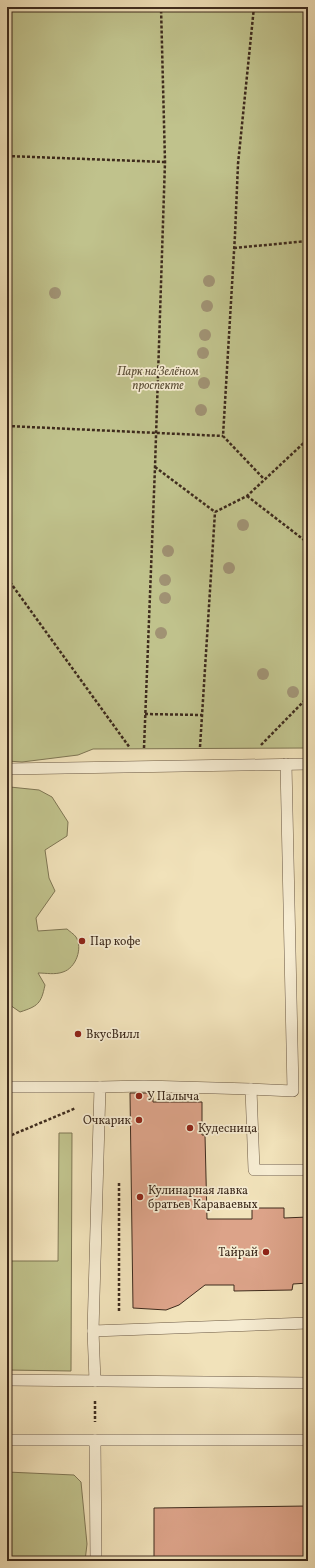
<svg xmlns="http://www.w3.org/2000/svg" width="315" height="1568" font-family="Vollkorn,serif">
	<rect width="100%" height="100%" fill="#f1e2ba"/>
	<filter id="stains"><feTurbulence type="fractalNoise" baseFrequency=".005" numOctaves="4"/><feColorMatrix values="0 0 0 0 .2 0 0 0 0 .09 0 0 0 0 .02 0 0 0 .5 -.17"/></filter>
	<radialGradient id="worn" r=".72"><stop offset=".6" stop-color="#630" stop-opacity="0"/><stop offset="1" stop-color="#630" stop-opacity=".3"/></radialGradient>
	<!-- green -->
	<g fill="#c0c28c" stroke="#7f7654">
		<polygon points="7,7 308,7 308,748 93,749 78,755 22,762 7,761"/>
		<path d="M10,787L39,790L52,797L68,822L67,836L45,850L49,878L55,891L36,918L38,931L67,929C69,931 74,934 76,937C83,948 76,968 63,972C55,975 46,973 38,973L45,985C41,1004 38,1006 20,1012L7,1003V788Z"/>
		<polygon points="59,1133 72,1133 71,1371 7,1370 7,1261 58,1261"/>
		<polygon points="7,1472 74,1475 81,1482 87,1544 85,1561 7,1561"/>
	</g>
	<!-- building -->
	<g fill="#dca389" stroke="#3e2b1d">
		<polygon points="130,1093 153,1093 153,1102 202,1102 202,1135 205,1135 207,1219 252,1219 252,1208 284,1208 284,1218 308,1217 308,1283 293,1284 292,1290 234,1291 234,1285 205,1285 179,1305 166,1310 133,1308"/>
		<polygon points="308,1506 308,1561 154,1561 154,1508"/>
	</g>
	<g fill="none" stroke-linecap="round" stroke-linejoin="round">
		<!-- lane casing -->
		<g stroke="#6b5944" stroke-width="12">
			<g id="lane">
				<polyline points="7,769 308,764"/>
				<polyline points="7,1087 100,1087"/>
				<polyline points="251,1089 293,1091 286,764"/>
				<polyline points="93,1331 308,1323"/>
				<polyline points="7,1380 308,1383"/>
				<polyline points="95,1381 93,1331 100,1087 144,1086 251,1089 254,1170 308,1170"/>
				<polyline points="7,1440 308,1440"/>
				<polyline points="95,1440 96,1561"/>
			</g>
		</g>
		<!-- path -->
		<g stroke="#3e2b1d" stroke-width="2.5" stroke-dasharray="3 2" stroke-linecap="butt">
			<polyline points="254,7 238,164 235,235 223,436 264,479"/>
			<polyline points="7,156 165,162"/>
			<polyline points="234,248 308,241"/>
			<polyline points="7,426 223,436"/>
			<polyline points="155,467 215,512 247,496 308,439"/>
			<polyline points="247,496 308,543"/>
			<polyline points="7,578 130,748"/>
			<polyline points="145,714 202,715"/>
			<polyline points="261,745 308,697"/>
			<polyline points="200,747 215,512"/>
			<polyline points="144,748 155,467 165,162 161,7"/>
			<polyline points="7,1137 76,1108"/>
			<polyline points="119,1183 119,1312"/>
			<polyline points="95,1401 95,1422"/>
		</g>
		<!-- lane -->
		<use href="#lane" stroke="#f6ecd2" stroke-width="11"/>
	</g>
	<!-- trees -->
	<g fill="#a09273">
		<circle cx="209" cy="281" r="6"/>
		<circle cx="55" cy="293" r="6"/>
		<circle cx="207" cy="306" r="6"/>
		<circle cx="205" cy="335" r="6"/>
		<circle cx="203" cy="353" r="6"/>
		<circle cx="204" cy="383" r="6"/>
		<circle cx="201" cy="410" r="6"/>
		<circle cx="243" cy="525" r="6"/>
		<circle cx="168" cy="551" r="6"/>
		<circle cx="229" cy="568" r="6"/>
		<circle cx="165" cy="580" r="6"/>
		<circle cx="165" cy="598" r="6"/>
		<circle cx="161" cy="633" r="6"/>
		<circle cx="263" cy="674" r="6"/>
		<circle cx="293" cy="692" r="6"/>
	</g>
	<!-- markers -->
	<g fill="#8f2418" stroke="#f6ecd2" stroke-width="1.5">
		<circle cx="82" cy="941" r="4"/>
		<circle cx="78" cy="1034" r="4"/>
		<circle cx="139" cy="1096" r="4"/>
		<circle cx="139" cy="1120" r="4"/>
		<circle cx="190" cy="1128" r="4"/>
		<circle cx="140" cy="1197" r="4"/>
		<circle cx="266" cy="1252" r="4"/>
	</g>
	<g text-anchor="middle" stroke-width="3.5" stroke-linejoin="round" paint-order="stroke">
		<!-- park labels -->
		<g font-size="12" font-style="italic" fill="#5e5139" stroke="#f6ecd2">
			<text x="158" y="375">Парк на Зелёном<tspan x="158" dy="14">проспекте</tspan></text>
		</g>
		<!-- poi labels -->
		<g font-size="12" fill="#3e2b1d" stroke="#f6ecd2" text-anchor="start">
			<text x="90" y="945">Пар кофе</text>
			<text x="86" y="1038">ВкусВилл</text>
			<text x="147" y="1100">У Палыча</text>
			<text x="131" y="1124" text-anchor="end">Очкарик</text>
			<text x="198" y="1132">Кудесница</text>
			<text x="148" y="1194">Кулинарная лавка<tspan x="148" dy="14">братьев Караваевых</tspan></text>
			<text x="258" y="1256" text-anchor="end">Тайрай</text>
		</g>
	</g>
	<!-- margin -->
	<rect width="315" height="1568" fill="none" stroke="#f1e2ba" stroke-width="24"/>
	<rect x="8" y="8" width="299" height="1552" fill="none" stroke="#3e2b1d" stroke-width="2"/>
	<rect x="12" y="12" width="291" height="1544" fill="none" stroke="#3e2b1d"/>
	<rect width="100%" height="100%" filter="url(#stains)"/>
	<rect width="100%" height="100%" fill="url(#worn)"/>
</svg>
